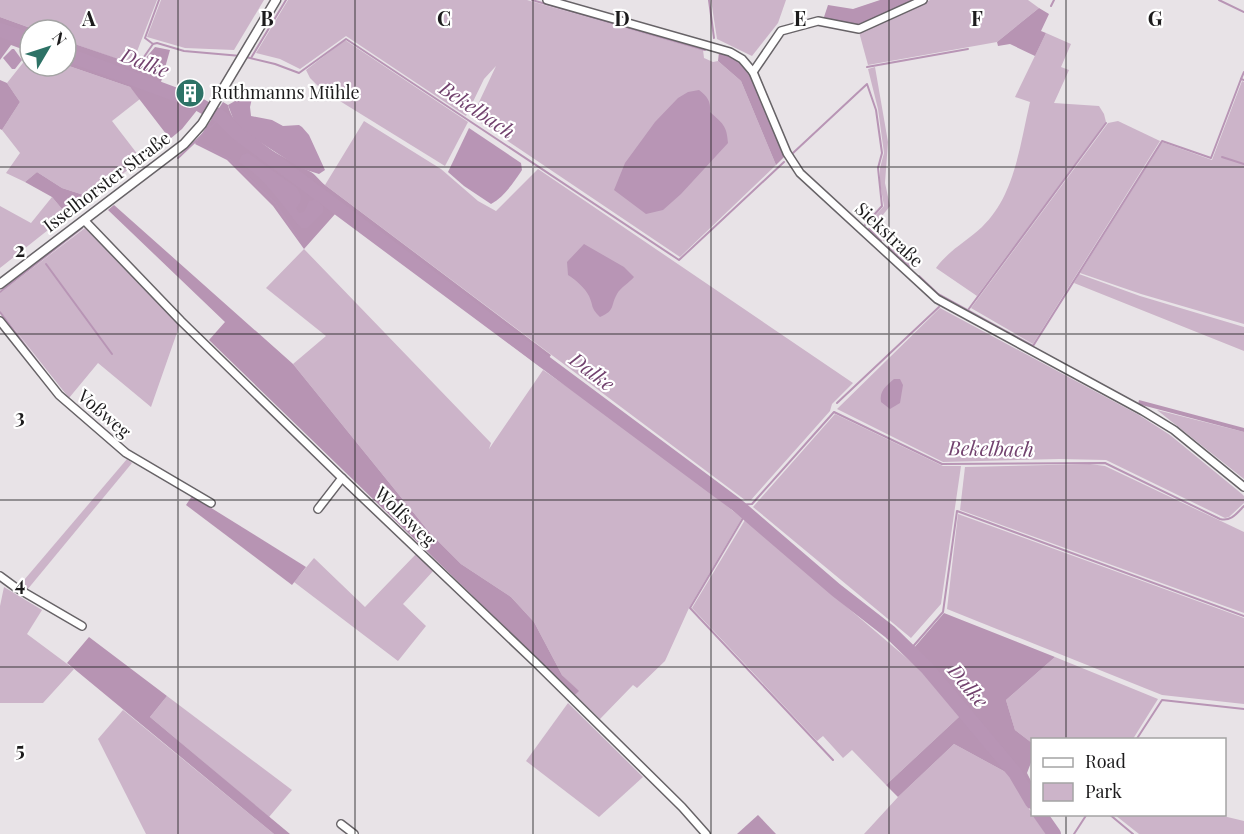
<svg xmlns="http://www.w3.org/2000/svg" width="1244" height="834" font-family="'Playfair Display',serif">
	<rect width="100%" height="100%" fill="#e8e3e7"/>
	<!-- green -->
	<g fill="#ccb4c9">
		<polygon points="0,0 157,0 136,54 126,62 66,41 66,30 36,30 0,17"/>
		<polygon points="161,0 264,0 234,50 185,48 147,37"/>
		<polygon points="288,0 527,0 703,50 704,58 713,62 718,61 741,81 776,165 680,257 472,117 496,66 484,79 466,116 346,36 300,69 280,59 256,53"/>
		<polygon points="711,0 786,0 778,23 752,56 717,39"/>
		<polygon points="930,0 1028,0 1039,8 997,42 868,65 859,32"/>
		<path d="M1046,33L1071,44L1061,67L1069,70L1054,103L1099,106L1104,114L1106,122L977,296L936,268C949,250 966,242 982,227C1015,196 1020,144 1030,102L1015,97Z"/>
		<polygon points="345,40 468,122 445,166 322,90 310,78 306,70"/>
		<polygon points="30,54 30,66 66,65 130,87 140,99 112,121 142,160 90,197 62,188 37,172 25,182 6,173 20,153 2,130 20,102 7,83"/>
		<polygon points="875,67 888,142 885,183 890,206 874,226 915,264 913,268 867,225 884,206 880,183 880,168 884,153 878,109 868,69"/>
		<polygon points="1242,81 1244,82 1244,324 1141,294 1080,273 1162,142 1212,160"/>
		<polygon points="364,121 441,169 478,201 496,211 538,169 853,383 832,404 830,411 751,500 745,500 325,185"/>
		<polygon points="1118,121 1160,141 1033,344 971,308 1108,123"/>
		<polygon points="52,197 67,215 0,268 0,206 31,223"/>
		<polygon points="85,228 180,324 151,407 98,363 69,398 0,311 0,293"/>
		<polygon points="304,249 491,443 489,449 543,370 641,438 742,518 689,608 665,661 637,688 633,685 600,719 575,695 578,691 562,675 534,622 511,597 461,564 430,533 293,364 326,336 266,288"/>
		<polygon points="1079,274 1140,296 1244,327 1244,351 1074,283"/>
		<polygon points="940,308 1139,415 1170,435 1242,494 1244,496 1244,503 1229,517 1225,518 1106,460 1059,459 943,462 837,409"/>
		<polygon points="1157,410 1244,432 1244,479"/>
		<polygon points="835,414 943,466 961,466 941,604 911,638 753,507"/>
		<polygon points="127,459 132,463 27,590 19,586"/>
		<polygon points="1090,464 1105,466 1244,532 1244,613 960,510 965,467"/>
		<polygon points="958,514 1244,618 1244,704 1162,695 947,609"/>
		<polygon points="745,520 923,672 960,716 886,785 852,750 843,758 823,736 817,741 692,608"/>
		<polygon points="417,553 434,570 403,604 426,626 398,661 294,582 314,558 365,607"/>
		<polygon points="4,587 42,610 27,634 74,669 43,703 0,703 0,606"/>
		<polygon points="1055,657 1158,699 1133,739 1032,740 1032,743 1015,730 1006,700"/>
		<polygon points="167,696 292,790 269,817 150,717"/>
		<polygon points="568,703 643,777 599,817 526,761"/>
		<polygon points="123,710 274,834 146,834 98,739"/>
		<polygon points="954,744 1011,775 1032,814 1046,834 864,834 898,797"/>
		<polygon points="1115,815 1219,815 1244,821 1244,834 1139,834"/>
	</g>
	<!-- forest -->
	<g fill="#b794b3">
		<polygon points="880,0 917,0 858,27 823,20 828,5 853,9"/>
		<polygon points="1039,8 1049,14 1041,31 1046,33 1035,56 1010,44 998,46 997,42"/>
		<polygon points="0,17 36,30 30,30 30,52 11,45 0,60"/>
		<polygon points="66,41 139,66 155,47 170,50 161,82 173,95 198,109 182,129 170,139 130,87 66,65"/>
		<path d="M719,52C732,56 740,62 749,71L785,156L776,165L741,81L718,61Z"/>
		<polygon points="0,80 7,83 20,102 2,130 0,129"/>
		<path d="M223,102L228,105C233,135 287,158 311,172C316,175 320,181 325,185L551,355L542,368L336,213L304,249L273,206L227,160L195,144Z"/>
		<polygon points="37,172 62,188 90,197 67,215 52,197 25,182"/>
		<polygon points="114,205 293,364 430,533 461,564 511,597 534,622 562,675 579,691 575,695 209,340 225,322 108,210"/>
		<polygon points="1139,400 1244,428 1244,432 1138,404"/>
		<polygon points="192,496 306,567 292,585 186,505"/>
		<polygon points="944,613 1055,657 1006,700 1015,730 1032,743 1032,760 1027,773 1032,783 1032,792 1018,770 931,665 913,649"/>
		<polygon points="89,637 167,696 150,717 290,834 274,834 67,663"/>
		<polygon points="960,716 1011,775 954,744 898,797 886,785"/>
		<polygon points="758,815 776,834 737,834"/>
	</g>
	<!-- water -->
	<g fill="#b895b5">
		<polygon points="12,49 14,49 22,60 15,69 12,69 3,58"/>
		<path d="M699,90C707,96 711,101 710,112C722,123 727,125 728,143L681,194L663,210L646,214L614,190L625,163L655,122L678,98L688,92Z"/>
		<polygon points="251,92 253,94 250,107 251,116 272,120 283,126 299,125 302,127 309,135 325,170 319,174 300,168 241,130 234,121 228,105"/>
		<path d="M469,128L521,163L522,170C514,182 504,197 491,204L464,186L448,172Z"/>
		<path d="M248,153L297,188L301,196L300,203L296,208L299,213L304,212L309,201L316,199L323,206V212L307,228H301C282,205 265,177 238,162L242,155Z"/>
		<path d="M584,244L624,267L634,277C629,283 620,288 617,294C610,306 616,310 600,317C590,307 594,307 589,296C585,288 576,280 568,275L567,262Z"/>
		<path d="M894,379H900L903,385L900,403L890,409L881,402C879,391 886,386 894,379Z"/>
	</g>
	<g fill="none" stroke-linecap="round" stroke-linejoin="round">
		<!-- stream -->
		<g stroke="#b895b5" stroke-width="2">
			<polyline points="532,0 705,50"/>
			<polyline points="709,0 714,38"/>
			<polyline points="1219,0 1244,12"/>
			<polyline points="1051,6 1054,0"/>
			<polyline points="153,44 145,38 159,0"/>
			<polyline points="246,57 275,64 299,73 346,39 679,260 784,162"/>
			<polyline points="251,58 286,0"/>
			<polyline points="867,67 968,49"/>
			<polyline points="130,77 153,44 157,43 184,51 241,56"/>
			<polyline points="1241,79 1244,72"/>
			<polyline points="196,142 229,159 275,203 298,238"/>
			<polyline points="793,153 867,84 876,110 882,153 878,168 882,206 865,225"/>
			<polyline points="1222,157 1244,164"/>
			<polyline points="178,158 221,117"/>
			<polyline points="869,229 881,241"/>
			<polyline points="888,247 909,266"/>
			<polyline points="46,264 112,354"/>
			<polyline points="919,276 938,294 1033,346 1162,141 1211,158 1241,79 1244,80"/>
			<polyline points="0,292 82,228"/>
			<polyline points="968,310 1106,123"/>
			<polyline points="0,312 50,378"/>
			<polyline points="837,403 939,307"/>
			<path d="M737,505L752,504L834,412L942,464L1105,463L1220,519C1231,522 1237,513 1244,506"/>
			<polyline points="746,513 690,608 833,760"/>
			<polyline points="909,651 943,612 957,511 1244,616"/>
			<polyline points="1136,740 1162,700 1244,709"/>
			<polyline points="1109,814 1133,834"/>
			<polyline points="1074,834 1087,814"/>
		</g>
		<!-- river -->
		<g stroke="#b895b5" stroke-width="14">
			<polyline points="0,30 30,40"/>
			<polyline points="66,54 193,101 221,117 237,133 737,505 836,590 890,632 927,668 1015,773 1032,802"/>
			<polyline points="1040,814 1054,834"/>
		</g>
		<!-- minor casing -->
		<g stroke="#676367" stroke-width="10">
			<g id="minor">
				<polyline points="547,0 730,52 742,59 753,72 787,153 800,173 937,299 1143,411 1174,430 1244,487"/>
				<polyline points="753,72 781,31 818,21 859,29 923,0"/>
				<polyline points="84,220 181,321 342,478 535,662 682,807 706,834"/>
				<polyline points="0,321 59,395 126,453 211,503"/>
				<polyline points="318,509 342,478"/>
				<polyline points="0,576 15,587 82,626"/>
				<polyline points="341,824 354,834"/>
			</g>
		</g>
		<!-- tertiary casing -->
		<g stroke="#676367" stroke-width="11">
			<polyline id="tertiary" points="0,284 184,144 202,124 276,0"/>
		</g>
		<!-- minor -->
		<use href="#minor" stroke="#fff" stroke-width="7"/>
		<!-- tertiary -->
		<use href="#tertiary" stroke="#fff" stroke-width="8"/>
	</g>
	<!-- grid -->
	<path fill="none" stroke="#1c1b1c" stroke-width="1.5" stroke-opacity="0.55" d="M178,0V834M355,0V834M533,0V834M711,0V834M889,0V834M1066,0V740M0,167H1244M0,334H1244M0,500H1244M0,667H1244M1066,814V834"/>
	<!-- icons -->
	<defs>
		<g id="building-disc" transform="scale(1.5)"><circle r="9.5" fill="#2d7266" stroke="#fff"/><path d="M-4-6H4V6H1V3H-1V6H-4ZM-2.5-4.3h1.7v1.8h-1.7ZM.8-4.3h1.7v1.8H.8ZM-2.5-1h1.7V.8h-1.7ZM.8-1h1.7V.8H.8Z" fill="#fff"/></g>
	</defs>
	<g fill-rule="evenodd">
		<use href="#building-disc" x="190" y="93"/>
	</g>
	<g text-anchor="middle" stroke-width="4.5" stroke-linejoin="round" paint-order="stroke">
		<!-- poi labels -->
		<g font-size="18" fill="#1c1b1c" stroke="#fff" text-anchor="start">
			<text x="211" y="99">Ruthmanns Mühle</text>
		</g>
		<!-- street labels -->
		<g font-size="18" fill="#1c1b1c" stroke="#fff">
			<text transform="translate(107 182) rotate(-37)" y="6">Isselhorster Straße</text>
			<text transform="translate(889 235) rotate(43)" y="6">Siekstraße</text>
			<text transform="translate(104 414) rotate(41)" y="6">Voßweg</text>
			<text transform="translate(405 517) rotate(44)" y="6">Wolfsweg</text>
		</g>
		<!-- water labels -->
		<g font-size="20" font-style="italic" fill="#72426e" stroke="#fff">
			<text transform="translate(145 63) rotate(21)" y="7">Dalke</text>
			<text transform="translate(477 110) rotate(34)" y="7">Bekelbach</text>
			<text transform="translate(592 372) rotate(37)" y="7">Dalke</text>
			<text transform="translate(991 449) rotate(1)" y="7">Bekelbach</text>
			<text transform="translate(968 686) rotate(50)" y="7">Dalke</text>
		</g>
	</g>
	<g font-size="20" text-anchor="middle" font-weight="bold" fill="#1c1b1c" stroke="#fff" stroke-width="4.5" stroke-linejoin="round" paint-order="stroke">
		<text x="89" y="26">A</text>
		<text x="267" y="26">B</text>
		<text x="444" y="26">C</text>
		<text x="622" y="26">D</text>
		<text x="800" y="26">E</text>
		<text x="977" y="26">F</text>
		<text x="1155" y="26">G</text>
		<text x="20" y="257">2</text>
		<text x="20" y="424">3</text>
		<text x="20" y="591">4</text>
		<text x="20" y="757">5</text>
	</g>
	<!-- legend -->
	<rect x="1031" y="738" width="195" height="78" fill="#ffffff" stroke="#a4a4a4" stroke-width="1.5"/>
	<rect x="1043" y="758" width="30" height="9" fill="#ffffff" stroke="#a4a4a4" stroke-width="1.5"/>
	<text x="1085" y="768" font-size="18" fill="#1c1b1c">Road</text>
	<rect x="1043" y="783" width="30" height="18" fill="#ccb4c9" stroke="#a4a4a4" stroke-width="1.5"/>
	<text x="1085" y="798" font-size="18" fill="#1c1b1c">Park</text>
	<!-- north arrow -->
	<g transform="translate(48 48) rotate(51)"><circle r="28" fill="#ffffff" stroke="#a4a4a4" stroke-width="1.5"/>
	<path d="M0-4.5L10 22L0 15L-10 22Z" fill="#2d7266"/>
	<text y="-9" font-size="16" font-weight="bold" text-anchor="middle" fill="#1c1b1c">N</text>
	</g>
</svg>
